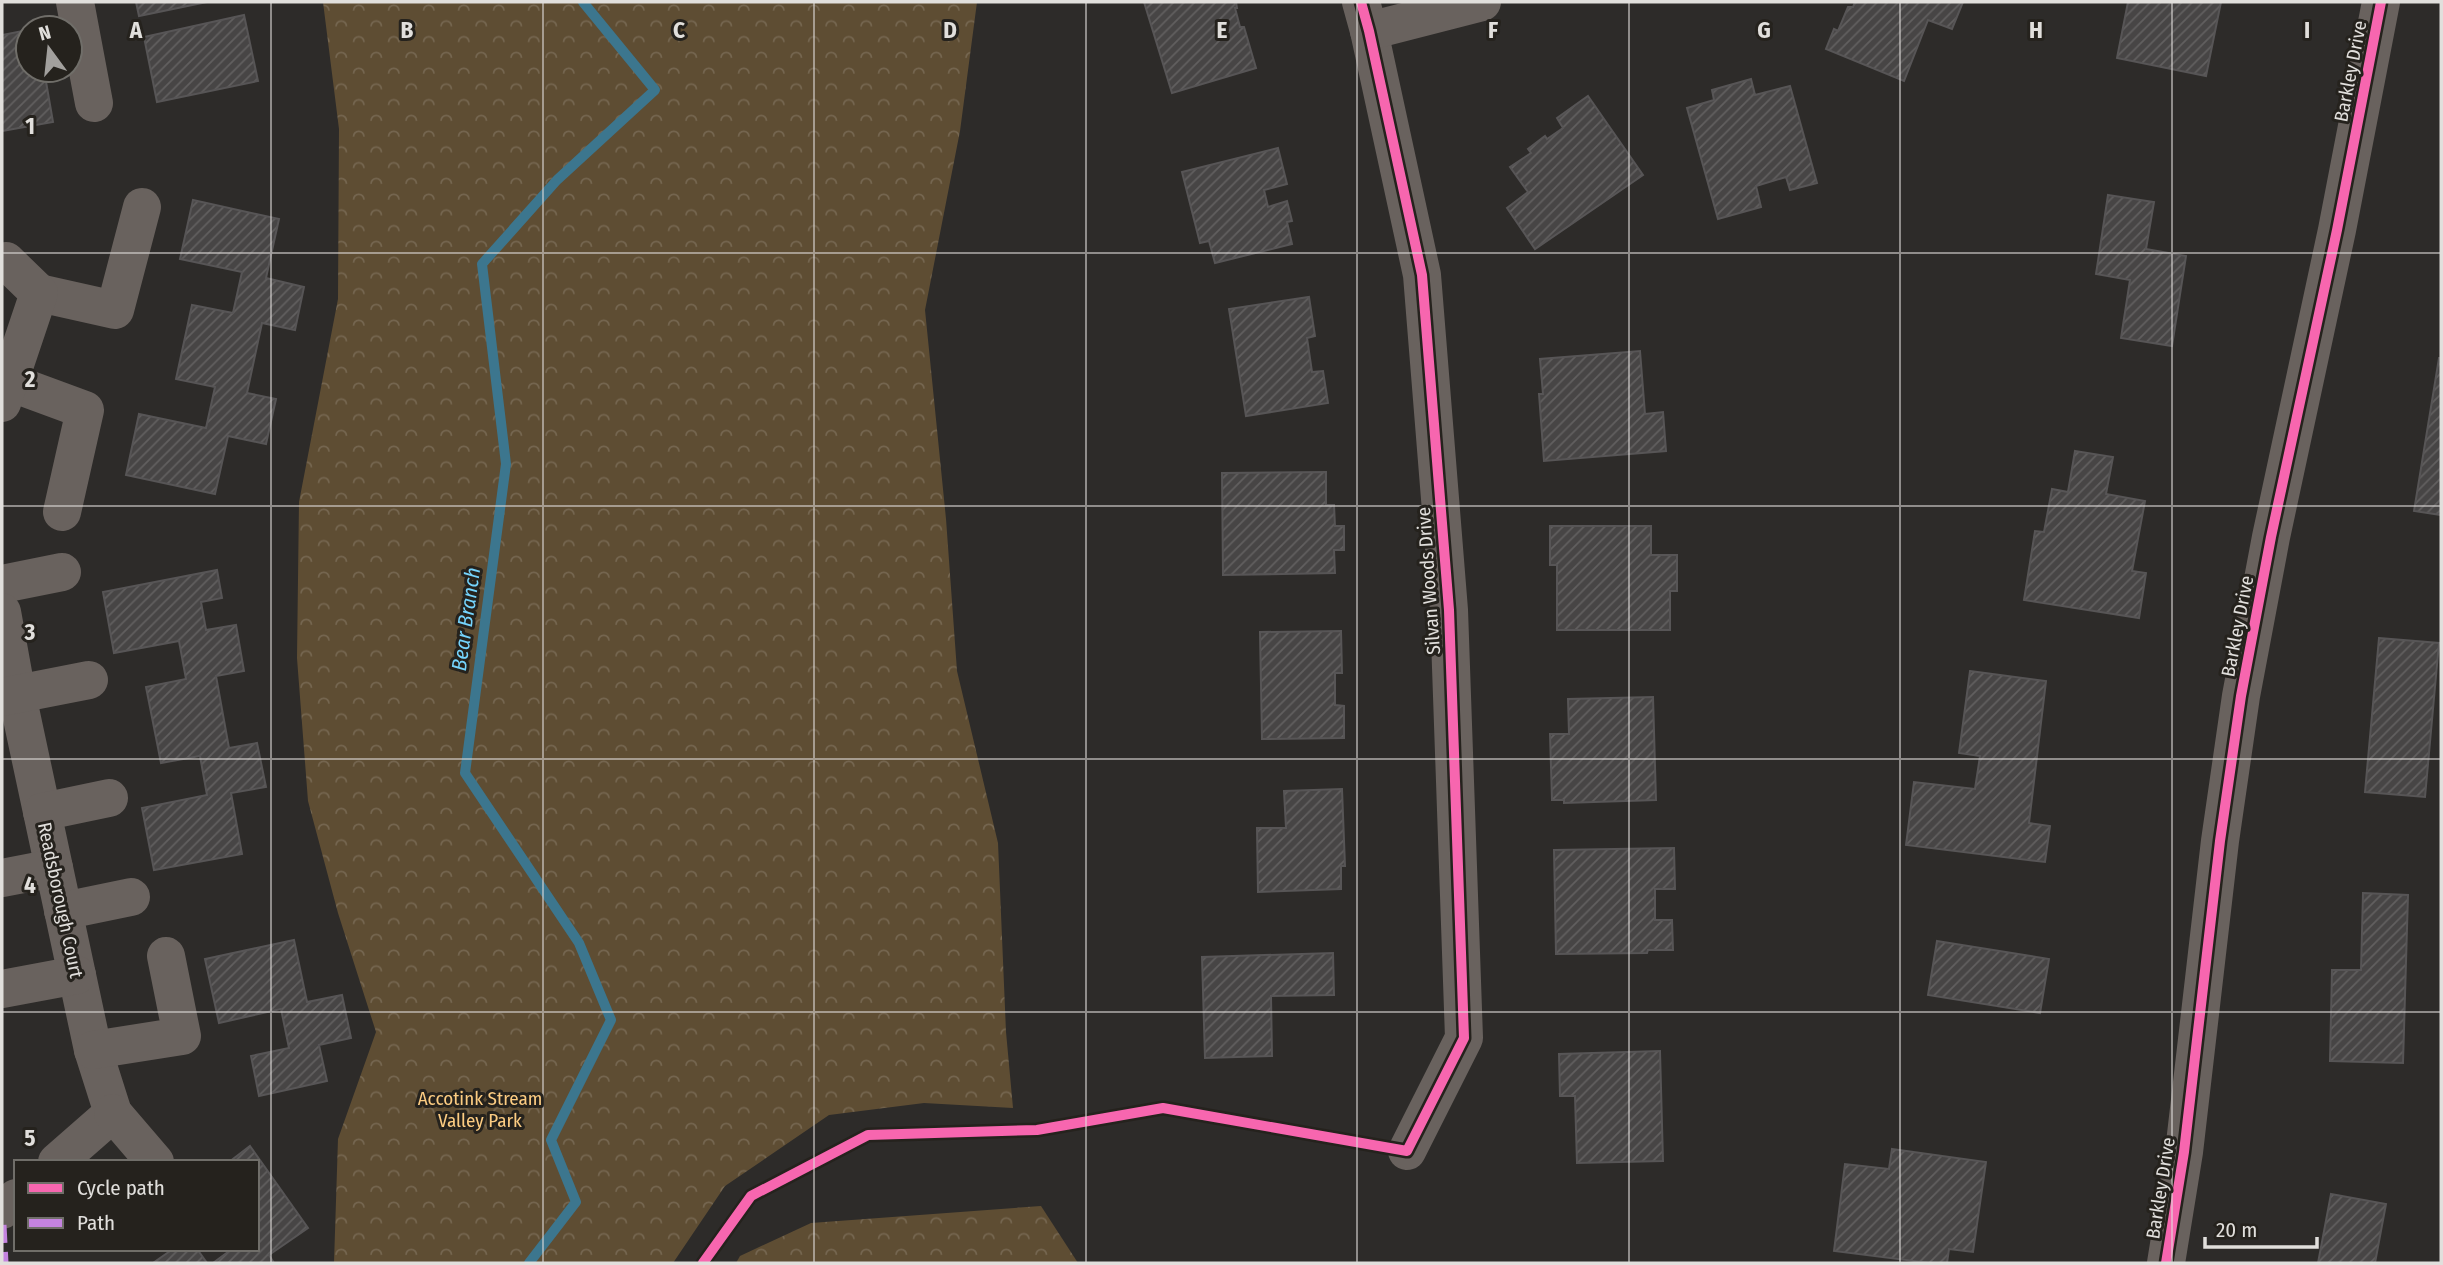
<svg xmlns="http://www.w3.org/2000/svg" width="2443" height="1265" font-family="'Fira Sans Condensed',sans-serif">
	<defs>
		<pattern id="forest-crowns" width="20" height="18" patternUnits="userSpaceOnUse" patternTransform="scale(1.75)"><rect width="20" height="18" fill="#5e4d33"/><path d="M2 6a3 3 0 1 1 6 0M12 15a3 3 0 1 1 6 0" fill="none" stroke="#756650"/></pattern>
		<pattern id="building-hatch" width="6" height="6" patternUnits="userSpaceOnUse" patternTransform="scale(1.75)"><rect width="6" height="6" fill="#474545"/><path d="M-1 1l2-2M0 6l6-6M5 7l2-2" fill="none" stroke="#615f5f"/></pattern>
	</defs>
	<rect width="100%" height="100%" fill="#2d2b29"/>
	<!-- forest -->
	<g fill="url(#forest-crowns)">
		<polygon points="323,2 977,2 960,131 925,310 946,519 957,671 998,843 1006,1032 1013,1108 924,1103 829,1115 725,1186 673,1263 334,1263 338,1139 376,1032 338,913 308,801 297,658 299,502 338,299 339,129"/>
		<polygon points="1041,1206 1078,1263 736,1263 740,1256 811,1223"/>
	</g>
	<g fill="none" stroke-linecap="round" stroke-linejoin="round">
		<!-- stream -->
		<polyline stroke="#3c768e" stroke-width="10" points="529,1263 576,1202 551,1140 611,1020 579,943 465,773 506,464 482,264 557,180 655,90 583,2"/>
	</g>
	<!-- building -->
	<g fill="url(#building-hatch)" stroke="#575556" stroke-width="2">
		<polygon points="136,2 207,2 139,16"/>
		<polygon points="1144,2 1236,2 1237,8 1235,8 1240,27 1244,27 1256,68 1172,93"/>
		<polygon points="1855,2 1963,2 1952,29 1928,20 1904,81 1826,49 1834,29 1838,31 1848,7 1853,7"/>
		<polygon points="2128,2 2221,2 2206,76 2117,58"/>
		<polygon points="244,15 258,81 157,102 144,37"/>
		<polygon points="28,30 28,70 44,70 53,122 2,131 2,35"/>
		<polygon points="1751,79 1755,95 1790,86 1817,183 1790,190 1786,177 1756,186 1761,207 1718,219 1687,108 1714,100 1712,90"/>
		<polygon points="1588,96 1643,175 1535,249 1507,208 1528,192 1510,167 1531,153 1528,149 1545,136 1547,139 1563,128 1557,118"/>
		<polygon points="1278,148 1287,184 1264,190 1268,207 1287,201 1292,221 1287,222 1292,244 1215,263 1209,241 1200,243 1182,172"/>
		<polygon points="2108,195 2154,202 2146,249 2186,256 2172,346 2121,338 2130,280 2096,274"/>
		<polygon points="193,200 279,219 266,278 304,287 295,330 262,323 247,393 276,399 266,444 228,436 215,494 126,475 139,414 206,428 215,387 176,379 192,305 233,313 242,272 180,259"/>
		<polygon points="1309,297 1315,336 1307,338 1312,372 1323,371 1328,403 1246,416 1229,309"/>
		<polygon points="1640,351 1645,414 1663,412 1666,451 1544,461 1539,394 1543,394 1540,359"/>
		<polygon points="2439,358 2441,358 2441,515 2414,511"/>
		<polygon points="2075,451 2113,457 2106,494 2145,501 2132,571 2146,573 2139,618 2024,600 2035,531 2044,532 2052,489 2068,492"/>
		<polygon points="1326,472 1326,505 1334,505 1335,526 1344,526 1344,550 1334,550 1335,573 1223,575 1222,473"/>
		<polygon points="1550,526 1651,526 1651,555 1677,555 1677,591 1670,591 1670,630 1557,630 1557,565 1550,565"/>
		<polygon points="217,570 222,598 201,602 206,630 236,625 244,671 216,676 229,748 257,743 266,787 231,793 242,854 154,870 142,808 207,795 200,756 161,763 146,687 186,679 179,641 114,653 103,592"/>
		<polygon points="1341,631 1342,673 1335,673 1335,705 1344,706 1344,738 1262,739 1260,632"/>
		<polygon points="2379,638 2439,643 2425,797 2365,792"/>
		<polygon points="1970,671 2046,681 2029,823 2050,826 2045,862 1906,845 1914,782 1975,789 1980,756 1959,753"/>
		<polygon points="1653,697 1656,800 1564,803 1564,800 1552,800 1550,734 1569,734 1568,699"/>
		<polygon points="1342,789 1345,866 1341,866 1341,889 1258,892 1257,828 1286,828 1284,791"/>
		<polygon points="1674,848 1675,889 1655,889 1655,920 1672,920 1673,950 1648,950 1647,953 1556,954 1554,850"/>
		<polygon points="2363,893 2408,895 2403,1063 2330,1061 2332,970 2361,970"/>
		<polygon points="294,940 307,1002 342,995 351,1038 319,1045 327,1081 259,1096 251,1056 289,1048 281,1009 219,1023 205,959"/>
		<polygon points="1937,941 2049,959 2040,1013 1928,995"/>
		<polygon points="1333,953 1334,995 1271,996 1272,1056 1205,1058 1202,957"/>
		<polygon points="1660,1051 1663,1161 1577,1163 1575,1096 1560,1096 1559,1054"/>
		<polygon points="250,1146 308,1228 269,1255 274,1263 213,1263 232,1249 257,1249 257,1162 229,1162"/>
		<polygon points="1892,1149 1986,1162 1973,1252 1949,1249 1947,1263 1930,1263 1834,1251 1845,1164 1889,1169"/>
		<polygon points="2331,1194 2386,1204 2375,1263 2318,1263"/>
		<polygon points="173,1249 197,1249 207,1263 153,1263"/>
	</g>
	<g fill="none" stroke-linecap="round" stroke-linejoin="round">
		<!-- minor -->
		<g stroke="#69625e" stroke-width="38">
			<polyline points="75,2 94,103"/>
			<polyline points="1361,2 1369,31 1422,275 1449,610 1464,1038 1407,1151"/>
			<polyline points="1369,31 1482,2"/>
			<polyline points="39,293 115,310 142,207"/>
			<polyline points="9,382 85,410 62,512"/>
			<polyline points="2,403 39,293 6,261"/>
			<polyline points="2,584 62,572"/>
			<polyline points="2,612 17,695 93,1050 113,1113 57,1162"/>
			<polyline points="2,697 89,680"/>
			<polyline points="42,812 109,798"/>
			<polyline points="2,878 54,868"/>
			<polyline points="63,911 131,897"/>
			<polyline points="2,989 77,975"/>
			<polyline points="93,1050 182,1036 166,956"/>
			<polyline points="113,1113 155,1162"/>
			<polyline points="2,1210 16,1198"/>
			<polyline points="2166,1263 2184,1152 2220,841 2241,696 2271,537 2337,230 2381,2"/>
		</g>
		<!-- quiet -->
		<polyline stroke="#c483df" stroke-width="9" stroke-dasharray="18 9" stroke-linecap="butt" points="2,1225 4,1263"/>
		<!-- cycleway casing -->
		<g stroke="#25221d" stroke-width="15">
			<g id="cycleway">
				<polyline points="703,1263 751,1196 868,1135 1037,1130 1163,1108 1407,1151 1464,1038 1449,610 1422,275 1369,31 1361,2"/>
				<polyline points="2166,1263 2184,1152 2220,841 2241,696 2271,537 2337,230 2381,2"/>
			</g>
		</g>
		<!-- cycleway -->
		<use href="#cycleway" stroke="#f766af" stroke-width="10"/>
	</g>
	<!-- grid -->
	<path fill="none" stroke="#e1dfdc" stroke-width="2" stroke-opacity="0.55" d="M271,2V1263M543,2V1263M814,2V1263M1086,2V1263M1357,2V1263M1629,2V1263M1900,2V1263M2172,2V1263M2,253H2441M2,506H2441M2,759H2441M2,1012H2441"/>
	<g text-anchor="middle" stroke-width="6" stroke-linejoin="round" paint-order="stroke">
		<!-- street labels -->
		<g font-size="19" fill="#e1dfdc" stroke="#25221d">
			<text transform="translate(2350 71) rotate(-79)" y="7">Barkley Drive</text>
			<text transform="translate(1428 581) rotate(-94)" y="7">Silvan Woods Drive</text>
			<text transform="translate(2237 626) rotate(-79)" y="7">Barkley Drive</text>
			<text transform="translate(61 900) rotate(78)" y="7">Readsborough Court</text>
			<text transform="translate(2160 1188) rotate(-81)" y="7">Barkley Drive</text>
		</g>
		<!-- park labels -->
		<g font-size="19" fill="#fccc82" stroke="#25221d">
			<text x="480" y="1105">Accotink Stream<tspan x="480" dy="22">Valley Park</tspan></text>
		</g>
		<!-- water labels -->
		<g font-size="21" font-style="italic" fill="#75d4fd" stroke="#25221d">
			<text transform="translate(466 619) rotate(-82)" y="7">Bear Branch</text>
		</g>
	</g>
	<g font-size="23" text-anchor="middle" font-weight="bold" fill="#e1dfdc" stroke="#25221d" stroke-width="6" stroke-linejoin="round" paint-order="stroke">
		<text x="136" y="38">A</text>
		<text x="407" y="38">B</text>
		<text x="679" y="38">C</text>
		<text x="950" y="38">D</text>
		<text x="1222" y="38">E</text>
		<text x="1493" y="38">F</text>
		<text x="1764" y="38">G</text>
		<text x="2036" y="38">H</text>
		<text x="2307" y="38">I</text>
		<text x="30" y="134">1</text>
		<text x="30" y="387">2</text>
		<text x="30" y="640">3</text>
		<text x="30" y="893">4</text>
		<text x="30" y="1146">5</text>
	</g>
	<!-- border -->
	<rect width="2443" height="1265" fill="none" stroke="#e1dfdc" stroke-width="7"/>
	<!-- legend -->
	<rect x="14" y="1160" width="245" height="91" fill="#25221d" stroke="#706e69" stroke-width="2"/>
	<rect x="28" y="1183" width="35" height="10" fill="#f766af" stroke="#706e69" stroke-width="2"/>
	<text x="77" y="1195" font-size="21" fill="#e1dfdc">Cycle path</text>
	<rect x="28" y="1218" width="35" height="10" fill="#c483df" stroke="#706e69" stroke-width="2"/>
	<text x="77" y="1230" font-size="21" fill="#e1dfdc">Path</text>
	<!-- north arrow -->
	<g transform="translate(49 49) rotate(345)"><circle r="33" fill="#25221d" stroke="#706e69" stroke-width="2"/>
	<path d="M0-5L12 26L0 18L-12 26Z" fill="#a2a09d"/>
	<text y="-10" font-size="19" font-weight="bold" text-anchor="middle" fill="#e1dfdc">N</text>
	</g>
	<!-- scale -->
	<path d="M2205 1237v10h112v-10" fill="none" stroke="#e1dfdc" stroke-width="3.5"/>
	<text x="2216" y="1237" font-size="21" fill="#e1dfdc" stroke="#25221d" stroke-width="5" paint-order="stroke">20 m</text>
</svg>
